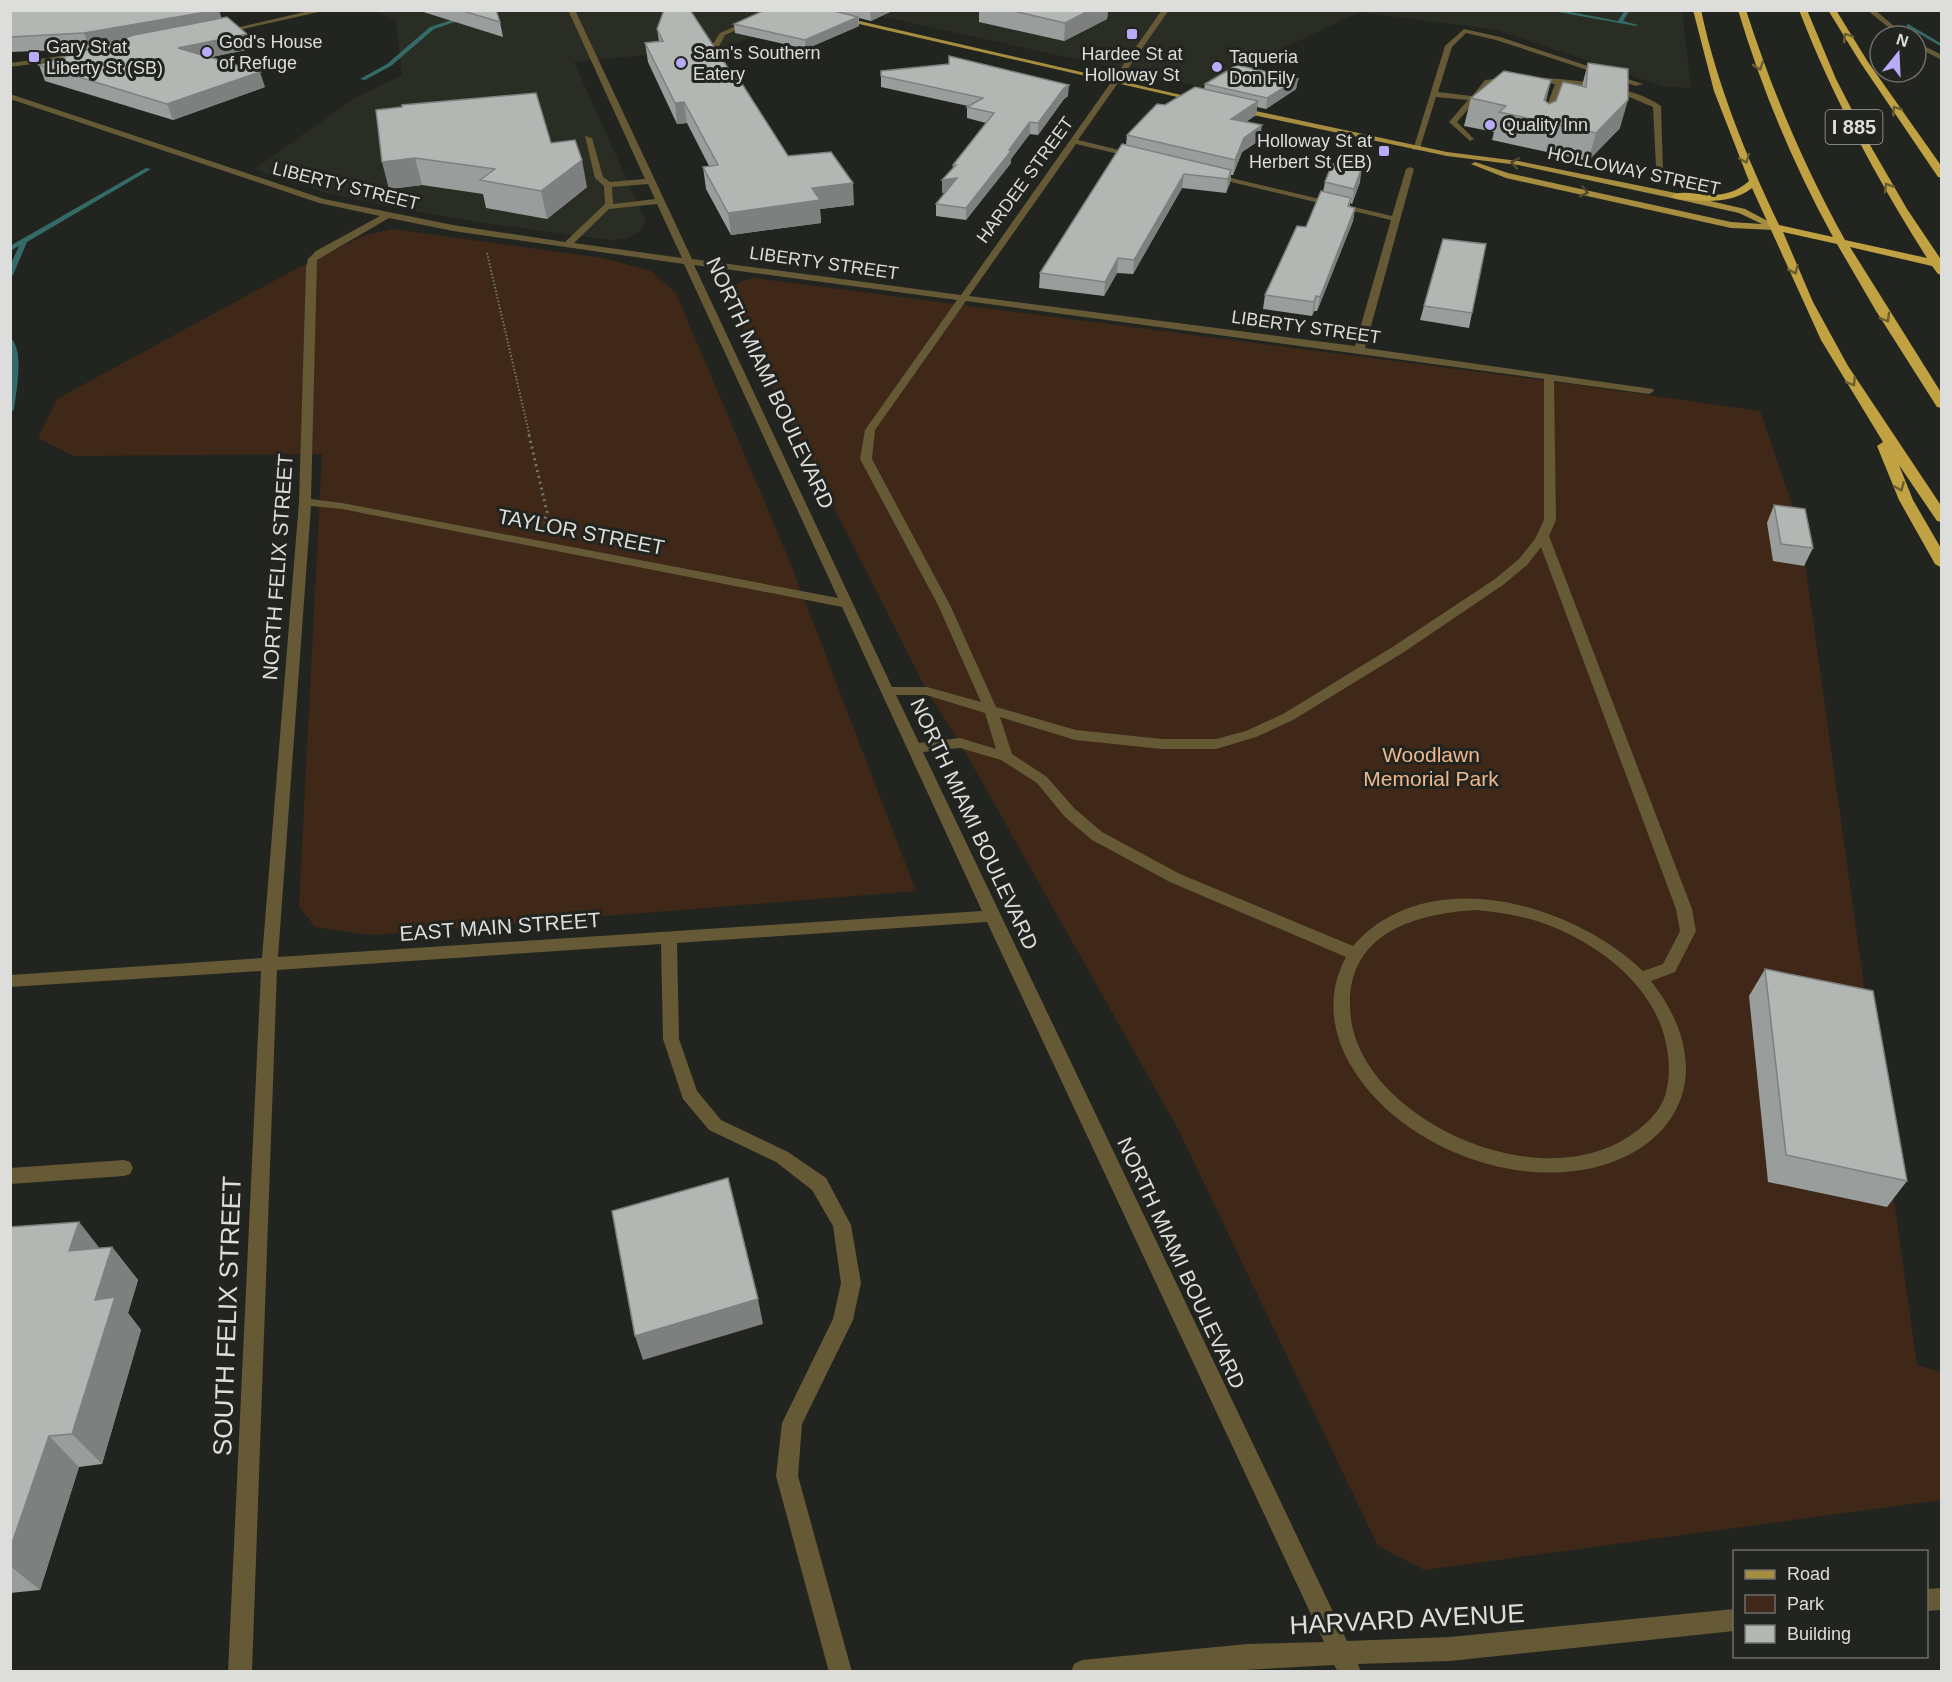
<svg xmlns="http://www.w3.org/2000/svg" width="1952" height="1682" font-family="Arial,sans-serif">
	<rect width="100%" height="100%" fill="#222420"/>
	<!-- built -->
	<g fill="#2a2d24">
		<polygon points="375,11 817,11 728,47 574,62 646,222 639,232 626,239 609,240 476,222 400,209 323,192 254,169 353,99 402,75 396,20"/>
		<polygon points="857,11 1682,11 1691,88 1665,87 1497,30 1359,12 1202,87"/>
	</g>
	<!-- green -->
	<g fill="#3f2817">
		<polygon points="392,229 603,258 651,271 676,293 790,562 916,891 371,935 315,927 299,906 322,454 73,456 38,438 57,399 292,271 363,236"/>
		<polygon points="754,278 1556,382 1760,411 1800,527 1917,1365 1941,1372 1941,1500 1424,1570 1378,1546 1178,1129 960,743 927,691 725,293 742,281"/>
	</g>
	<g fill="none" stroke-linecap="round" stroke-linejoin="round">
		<!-- stream -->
		<g fill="#346b69" fill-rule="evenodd">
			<polygon points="482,10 490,10 434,29 391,66 365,80 360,79 387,64 430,27"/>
			<polygon points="1547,10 1560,10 1618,21 1625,10 1630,10 1623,21 1638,25 1636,26"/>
			<polygon points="1908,24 1942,44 1942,47 1906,26"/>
			<polygon points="146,168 151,169 27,242 13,275 10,277 10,266 19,246 10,251 10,246"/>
			<path d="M10,337C25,350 16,392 14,410L10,412Z"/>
		</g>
		<!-- path-far1 -->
		<polyline stroke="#757673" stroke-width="2" stroke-dasharray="1.5 2" stroke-linecap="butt" points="487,253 530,437"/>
		<!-- path -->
		<polyline stroke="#757673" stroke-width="3" stroke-dasharray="2 4" stroke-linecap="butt" points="529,435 547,512 544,523"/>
		<!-- minor -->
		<g fill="#655936" fill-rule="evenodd">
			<polygon points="313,10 328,10 221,34 218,32"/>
			<path d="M568,10H575L692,259L961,295L1162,10H1169L1078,140L1140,155V159L1076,144L969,296L1355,346L1391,220L1206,176L1210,173L1392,216L1406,169L1410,167L1414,169L1365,348L1653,389L1654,391L1649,394L1554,381L1556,520L1549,536L1692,909L1696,931L1675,972L1651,981C1671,1007 1685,1034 1686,1068C1686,1101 1669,1129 1642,1147C1552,1206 1406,1156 1353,1069C1331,1034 1326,994 1346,957L1170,882L1092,840L1064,816L1037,783L1001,760L960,748L923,752L1347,1641L1450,1637L1734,1609V1631L1450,1661L1358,1664L1361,1672H1338L1334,1665L1207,1672H1071L1074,1664L1082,1660L1247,1644L1324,1642L987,922L677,943L679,1039L697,1091L721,1120L788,1152L826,1178L851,1225L861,1283L853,1320L802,1424L798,1476L852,1672H829L776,1476L782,1423L833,1319L841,1283L833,1226L812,1190L776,1162L709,1130L683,1099L663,1039L661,944L277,970L252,1672H228L261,971L10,987V975L262,958L299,502L306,268L308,259L316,251L380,216L319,203L10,99V94L324,199L453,225L565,242L605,204L604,186L595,178L585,136L592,138L603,177L610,182L645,179ZM648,184L655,199L613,204L612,187ZM657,204L682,258L574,243L609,209ZM389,218L453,231L684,264L838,598L342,503L311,499L317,260ZM694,265L957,300L865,430L860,459L938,605L981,702L927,687H892ZM966,301L1544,379V520L1535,539L1519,559L1495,579L1394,646L1283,714L1246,731L1216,739H1162L1076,730L996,707L950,605L872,459L875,430ZM311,506L342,509L842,607L982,911L278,957ZM1541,547L1676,909L1680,931L1663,964L1643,971C1572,903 1427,861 1353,946L1180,874L1102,832L1074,808L1047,777L1012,754L1000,717L1075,740L1162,749H1216L1256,737L1293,720L1404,652L1503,585L1527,565ZM896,695H926L985,713L996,749L960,738L919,743ZM1475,910C1496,912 1517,915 1537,921C1592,939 1651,981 1665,1039C1670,1059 1671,1082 1663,1101C1656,1116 1642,1128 1628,1137C1568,1176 1479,1156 1423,1118C1384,1092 1350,1053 1350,1005C1349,932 1416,914 1475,910Z"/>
			<polygon points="772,10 782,10 725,35 715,54 708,52 720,33"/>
			<polygon points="1867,10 1875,10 1906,36 1899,36"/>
			<path d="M1464,29L1500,37L1643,84L1636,86L1496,40L1466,33L1452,47L1438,92L1472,96L1485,80C1528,73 1626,80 1661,106L1663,171L1657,177L1650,175L1656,168L1653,107L1615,91L1562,85L1549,122L1545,124L1541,122L1555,84L1529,81L1490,84L1457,122L1474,139L1470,141L1449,122L1468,100L1436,97L1420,148L1413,150L1445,46Z"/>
			<polygon points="1916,42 1942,55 1942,60 1916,47"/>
			<polygon points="82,53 85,57 10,67 10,63"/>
			<polygon points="124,1160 130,1162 133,1168 130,1174 124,1176 10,1184 10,1168"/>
			<polygon points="1942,1588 1942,1610 1926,1611 1926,1589"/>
		</g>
		<!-- major -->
		<g fill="#a78d40" fill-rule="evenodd">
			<polygon points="798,10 812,10 1203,100 1199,102"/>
			<polygon points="1237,107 1447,152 1518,161 1676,193 1745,209 1779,227 1775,230 1731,228 1506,178 1471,164 1475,162 1508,173 1731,222 1762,224 1739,213 1676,199 1518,165 1447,156 1234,111 1233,109"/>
		</g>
		<!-- highway -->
		<g fill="#c1a243" fill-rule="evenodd">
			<path d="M1693,10H1701C1717,85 1746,156 1779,225L1833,237C1793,164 1762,90 1738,10H1746C1772,91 1804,166 1845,240L1927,258C1877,179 1833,98 1799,10H1807L1836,79L1870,145L1907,209L1942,261V275L1938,274L1932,266L1850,247L1942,394V408L1937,407L1876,311L1837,244L1783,232L1813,302L1848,366L1942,507V522L1937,521L1899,465L1913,500L1942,550V568L1935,564L1899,500L1877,446L1883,442L1821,340L1752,188C1731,205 1702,201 1676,199L1671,196C1686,185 1720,208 1749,181L1714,91Z"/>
			<polygon points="1828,10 1836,10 1868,62 1942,167 1942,178 1938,177 1860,62"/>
		</g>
	</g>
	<!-- wall -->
	<g fill="#999d9b">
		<polygon points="10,10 222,18 251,49 211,57 265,87 173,120 45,81 39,65 91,49 10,52"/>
		<polygon points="417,10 496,10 500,22 503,37"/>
		<polygon points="765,10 894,10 871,21 859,18 859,26 806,49 735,33 734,24"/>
		<polygon points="979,10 1108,10 1107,19 1064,41 979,22"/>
		<polygon points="657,29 788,156 854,205 820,209 821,223 731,235 706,189 703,167 709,166 687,123 677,124 648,62 645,43 659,41"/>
		<polygon points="1588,63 1620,128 1588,161 1492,140 1494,132 1464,126 1471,98 1551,80 1546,101 1549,104 1582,86"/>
		<polygon points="881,76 1068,96 1064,99 1038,135 1030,134 1026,138 1011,159 1011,163 966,220 936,216 936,204 945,192 942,193 953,167 953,165 986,123 967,118 967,107 968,106 881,87"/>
		<polygon points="1298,79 1296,89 1266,109 1257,107 1256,115 1246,122 1260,140 1242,152 1233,175 1231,175 1230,183 1226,193 1182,188 1133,274 1117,273 1104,296 1039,288 1040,273 1126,145 1127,135 1165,105 1204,89 1205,84"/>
		<polygon points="376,110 551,143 587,187 547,219 486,208 483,194 422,185 389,189"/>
		<polygon points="1325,182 1360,182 1352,204 1350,203 1350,206 1355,208 1353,221 1317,311 1314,311 1312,316 1263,309 1265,295 1306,227 1323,192"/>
		<polygon points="1424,306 1472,313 1469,328 1420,320"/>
		<polygon points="1774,505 1813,548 1804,566 1773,561 1767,523"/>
		<polygon points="1765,969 1907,1181 1887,1207 1768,1182 1749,996"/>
		<polygon points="79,1222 99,1248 112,1247 138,1280 128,1313 141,1330 102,1464 79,1467 40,1590 10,1593 10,1227"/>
	</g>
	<!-- shaded-wall -->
	<g fill="#7d807e">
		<polygon points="219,10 224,25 90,49 84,33"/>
		<polygon points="873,10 894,10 871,21 870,12"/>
		<polygon points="1090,10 1108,10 1107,19 1064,41 1065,23"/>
		<polygon points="858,17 859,26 806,49 805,40"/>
		<polygon points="247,34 251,49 183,63 178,48"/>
		<polygon points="260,72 265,87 173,120 167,104"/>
		<polygon points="1298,79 1296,89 1266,109 1267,98"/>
		<polygon points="1551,80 1544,107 1544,100"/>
		<polygon points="1069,85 1068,96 1064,99 1038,135 1038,123 1064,88"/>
		<polygon points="1628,100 1620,128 1588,161 1596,133"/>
		<polygon points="1258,101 1256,115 1229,133 1231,119"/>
		<polygon points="684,102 687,123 677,124 675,103"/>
		<polygon points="1030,122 1030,134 1011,159 1011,163 966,220 966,208 1026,127"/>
		<polygon points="1262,125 1260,140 1242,152 1233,175 1235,160 1244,138"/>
		<polygon points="415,158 422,185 389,189 382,162"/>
		<polygon points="582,160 587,187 547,219 541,191"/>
		<polygon points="1362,167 1360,182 1352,204 1354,189"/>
		<polygon points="1231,170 1230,183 1226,193 1228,179"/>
		<polygon points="1184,174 1182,188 1133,274 1134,260"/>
		<polygon points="957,178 957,191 942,193 942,180"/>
		<polygon points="853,183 854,205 820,209 821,223 731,235 728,213 812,188"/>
		<polygon points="1355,208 1353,221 1317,311 1320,297"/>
		<polygon points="1118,258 1117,273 1104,296 1105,282"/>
		<polygon points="1316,296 1314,311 1312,316 1314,302"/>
		<polygon points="79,1222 105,1255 69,1251"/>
		<polygon points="112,1247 138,1280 128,1313 141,1330 102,1464 72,1434 95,1300"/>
		<polygon points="758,1299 763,1324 643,1360 635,1336"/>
		<polygon points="49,1436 79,1467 40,1590 10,1566 10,1549"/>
	</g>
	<!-- building -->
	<g fill="#b2b7b4" stroke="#7d807e" stroke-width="1.5">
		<polygon points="10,10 218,10 84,33 10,37"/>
		<polygon points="460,10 496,10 500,22"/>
		<polygon points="664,10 690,10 734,77 737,76 788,156 831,152 853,183 812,188 820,200 728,213 703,167 718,165 684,102 675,103 645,43 663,41 657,29"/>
		<polygon points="765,10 830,10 858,17 805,40 734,24"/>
		<polygon points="1009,10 1090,10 1065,23"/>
		<polygon points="227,17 247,34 178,48 260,72 167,104 39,65 134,35"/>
		<polygon points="949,56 1069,85 1064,88 1038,123 1030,122 1026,127 1009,150 1011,151 966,208 936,204 957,178 942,180 956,165 953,165 994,113 967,107 983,98 881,76 881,71 949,64"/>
		<polygon points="1588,63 1628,69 1628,100 1596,133 1499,112 1506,106 1471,98 1504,71 1551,80 1544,100 1549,104 1556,101 1563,82 1586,87"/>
		<polygon points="1237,65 1298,79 1267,98 1205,84"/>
		<polygon points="1195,87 1258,101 1231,119 1262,125 1244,138 1235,160 1127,135 1157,104 1165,105"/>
		<polygon points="536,93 551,143 575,140 582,160 541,191 480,180 495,169 415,158 382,162 376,110 402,107 402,105"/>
		<polygon points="1122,144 1231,170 1228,179 1184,174 1134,260 1118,258 1105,282 1040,273"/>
		<polygon points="1332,164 1362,167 1354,189 1325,182"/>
		<polygon points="1321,191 1351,198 1348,206 1355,208 1320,297 1316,296 1314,302 1265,295 1297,226 1306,227"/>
		<polygon points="1443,239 1486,244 1472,313 1424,306"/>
		<polygon points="1774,505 1805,509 1813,548 1781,544"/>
		<polygon points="1765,969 1873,991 1907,1181 1786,1155"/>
		<polygon points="728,1178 758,1299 635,1336 612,1211"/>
		<polygon points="79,1222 69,1251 112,1247 95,1300 115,1297 72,1434 49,1436 10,1549 10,1227"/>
	</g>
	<!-- one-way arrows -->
	<defs><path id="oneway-chevron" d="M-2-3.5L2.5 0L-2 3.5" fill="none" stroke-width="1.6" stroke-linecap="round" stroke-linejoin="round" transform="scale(1.5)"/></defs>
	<g stroke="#6a5d30">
		<use href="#oneway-chevron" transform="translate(1847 37) rotate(-123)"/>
		<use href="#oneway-chevron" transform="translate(1759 66) rotate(71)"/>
		<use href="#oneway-chevron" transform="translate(1896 110) rotate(-124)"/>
		<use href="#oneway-chevron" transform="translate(1745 159) rotate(68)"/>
		<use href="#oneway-chevron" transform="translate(1888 187) rotate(-122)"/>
		<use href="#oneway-chevron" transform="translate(1794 270) rotate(66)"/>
		<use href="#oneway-chevron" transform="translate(1886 318) rotate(60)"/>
		<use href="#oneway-chevron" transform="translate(1852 382) rotate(58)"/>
		<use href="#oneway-chevron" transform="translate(1900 487) rotate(67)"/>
	</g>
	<g stroke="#51492b">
		<use href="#oneway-chevron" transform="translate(1515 163) rotate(-171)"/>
		<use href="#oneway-chevron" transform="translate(1584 192) rotate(13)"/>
	</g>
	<!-- markers -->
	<g fill="#b8abf7" stroke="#222420" stroke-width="2">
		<rect x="1126" y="28" width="12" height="12" rx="3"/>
		<circle cx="207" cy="52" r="6"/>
		<rect x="28" y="51" width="12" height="12" rx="3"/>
		<circle cx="681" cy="63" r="6"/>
		<circle cx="1217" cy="67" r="6"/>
		<circle cx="1490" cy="125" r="6"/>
		<rect x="1378" y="145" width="12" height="12" rx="3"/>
	</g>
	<g text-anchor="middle" stroke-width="6" stroke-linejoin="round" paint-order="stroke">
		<!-- far-poi labels -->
		<g font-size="18" fill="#dddedc" stroke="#222420" text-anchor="start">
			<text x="219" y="48">God's House<tspan x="219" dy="21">of Refuge</tspan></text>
			<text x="46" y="53">Gary St at<tspan x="46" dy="21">Liberty St (SB)</tspan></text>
			<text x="693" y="59">Sam's Southern<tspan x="693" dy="21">Eatery</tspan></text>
			<text x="1132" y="60" text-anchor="middle">Hardee St at<tspan x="1132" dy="21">Holloway St</tspan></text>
			<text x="1229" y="63">Taqueria<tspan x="1229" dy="21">Don Fily</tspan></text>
			<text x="1502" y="131">Quality Inn</text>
			<text x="1372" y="147" text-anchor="end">Holloway St at<tspan x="1372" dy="21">Herbert St (EB)</tspan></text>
		</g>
		<!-- far-street labels -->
		<g font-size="18" fill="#dddedc" stroke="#222420">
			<text transform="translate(1634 171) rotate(12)" y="6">HOLLOWAY STREET</text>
			<text transform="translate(1025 180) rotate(-54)" y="6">HARDEE STREET</text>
			<text transform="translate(346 186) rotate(14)" y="6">LIBERTY STREET</text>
			<text transform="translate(824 263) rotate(8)" y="6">LIBERTY STREET</text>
			<text transform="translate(1306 327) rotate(8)" y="6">LIBERTY STREET</text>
		</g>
		<!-- shield labels -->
		<rect fill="#222420" stroke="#a5a6a4" stroke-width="1.5" x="1825.5" y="110" width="57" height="34" rx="4.5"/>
		<g font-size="20" font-weight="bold" fill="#dddedc">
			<text x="1854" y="134">I 885</text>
		</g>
		<!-- street labels -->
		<g font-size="21" fill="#dddedc" stroke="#222420">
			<text transform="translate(770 383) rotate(65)" y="7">NORTH MIAMI BOULEVARD</text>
			<text transform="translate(581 532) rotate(11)" y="7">TAYLOR STREET</text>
			<text transform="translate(278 567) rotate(-86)" y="7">NORTH FELIX STREET</text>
			<text transform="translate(974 824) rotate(65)" y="7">NORTH MIAMI BOULEVARD</text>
			<text transform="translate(500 927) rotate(-4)" y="7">EAST MAIN STREET</text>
			<text transform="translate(1181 1263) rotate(65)" y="7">NORTH MIAMI BOULEVARD</text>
		</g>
		<!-- park labels -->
		<g font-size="21" fill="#f1b78c" stroke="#222420">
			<text x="1431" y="762">Woodlawn<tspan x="1431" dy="24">Memorial Park</tspan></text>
		</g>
		<!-- near-street labels -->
		<g font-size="26" fill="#dddedc" stroke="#222420">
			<text transform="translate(227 1316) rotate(-88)" y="9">SOUTH FELIX STREET</text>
			<text transform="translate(1407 1619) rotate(-3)" y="9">HARVARD AVENUE</text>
		</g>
	</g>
	<!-- border -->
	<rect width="1952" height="1682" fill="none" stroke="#dddedc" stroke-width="24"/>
	<!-- legend -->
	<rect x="1733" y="1550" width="195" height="108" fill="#222420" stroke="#6d6e6b" stroke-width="1.5"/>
	<rect x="1745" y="1570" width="30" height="9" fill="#a78d40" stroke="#6d6e6b" stroke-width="1.5"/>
	<text x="1787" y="1580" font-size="18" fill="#dddedc">Road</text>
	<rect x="1745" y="1595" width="30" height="18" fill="#3f2817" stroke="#6d6e6b" stroke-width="1.5"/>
	<text x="1787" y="1610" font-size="18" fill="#dddedc">Park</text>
	<rect x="1745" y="1625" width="30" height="18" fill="#b2b7b4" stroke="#6d6e6b" stroke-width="1.5"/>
	<text x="1787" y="1640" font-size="18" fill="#dddedc">Building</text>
	<!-- north arrow -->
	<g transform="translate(1898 54) rotate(18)"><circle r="28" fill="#222420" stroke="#6d6e6b" stroke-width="1.5"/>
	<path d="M0-4.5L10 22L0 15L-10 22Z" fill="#b8abf7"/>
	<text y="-9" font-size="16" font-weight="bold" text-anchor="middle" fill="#dddedc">N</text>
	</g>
</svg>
